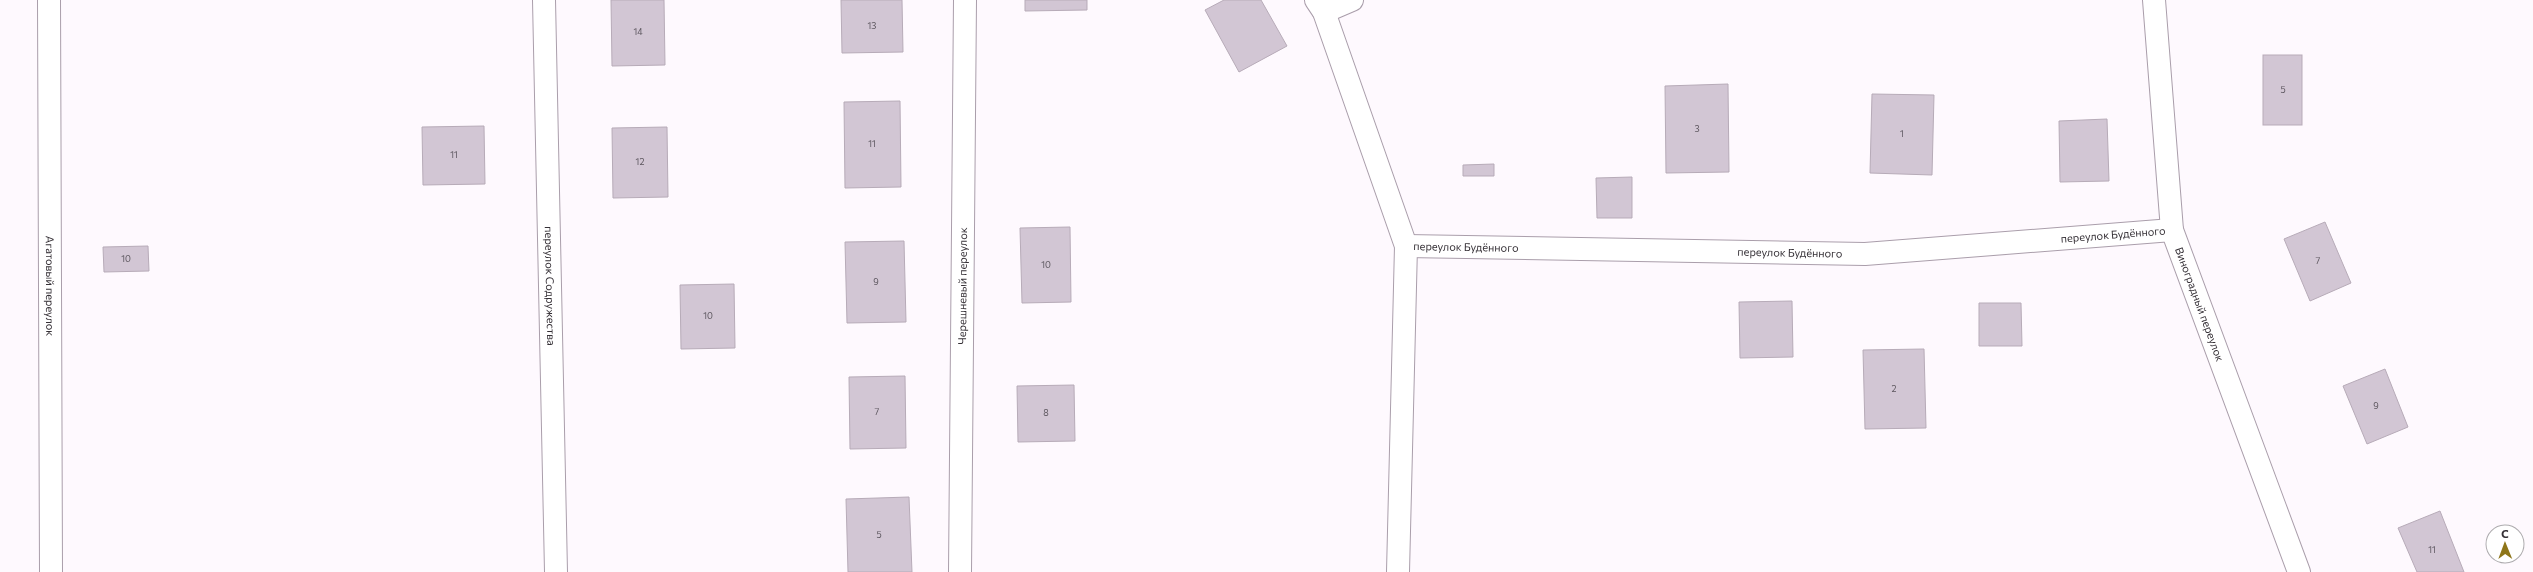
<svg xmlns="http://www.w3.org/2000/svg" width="2533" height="572" font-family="Commissioner,sans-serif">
	<rect width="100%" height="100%" fill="#fef9fe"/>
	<!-- building -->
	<g fill="#d2c6d4" stroke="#b7abb8">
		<polygon points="611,0 664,0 665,65 612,66"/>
		<polygon points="841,0 902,0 903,52 842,53"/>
		<polygon points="1025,0 1087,0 1087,10 1025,11"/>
		<polygon points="1224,0 1261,0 1287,46 1239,72 1205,10"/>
		<rect x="2263" y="55" width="39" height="70"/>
		<polygon points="1728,84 1729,172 1666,173 1665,86"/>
		<polygon points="1872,94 1934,95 1932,175 1870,173"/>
		<polygon points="900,101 901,187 845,188 844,102"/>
		<polygon points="2107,119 2109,181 2060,182 2059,121"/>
		<polygon points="484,126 485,184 423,185 422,127"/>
		<polygon points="667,127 668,197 613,198 612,128"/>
		<polygon points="1494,164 1494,176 1463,176 1463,165"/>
		<polygon points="1632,177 1632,218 1597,218 1596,178"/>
		<polygon points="2325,222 2351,283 2310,301 2284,239"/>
		<polygon points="1070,227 1071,302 1022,303 1020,228"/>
		<polygon points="904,241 906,322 847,323 845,242"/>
		<polygon points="148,246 149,271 104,272 103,247"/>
		<polygon points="734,284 735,348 681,349 680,285"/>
		<polygon points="1792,301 1793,357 1740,358 1739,302"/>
		<polygon points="1979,303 2021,303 2022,346 1979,346"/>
		<polygon points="1924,349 1926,428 1865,429 1863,350"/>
		<polygon points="2385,369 2408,427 2367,444 2343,386"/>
		<polygon points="905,376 906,448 850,449 849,377"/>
		<polygon points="1074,385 1075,441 1018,442 1017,386"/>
		<polygon points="909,497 912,572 848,572 846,499"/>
		<polygon points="2440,511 2464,572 2417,572 2398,528"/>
	</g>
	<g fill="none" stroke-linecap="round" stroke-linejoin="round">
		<!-- minor casing -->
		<g stroke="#aa9eab" stroke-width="24">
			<g id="minor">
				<path id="s1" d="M49,0L51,572"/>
				<path id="s2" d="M544,0L556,572"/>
				<polyline points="1316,0 1324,12 1406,246 1398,572"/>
				<path id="s3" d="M2154,0L2172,230L2299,572"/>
				<polyline points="1324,12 1352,0"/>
				<path id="s4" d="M1406,246L1865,254L2172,230"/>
				<path id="s5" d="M960,572L965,0"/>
			</g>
		</g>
		<!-- minor -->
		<use href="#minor" stroke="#fff" stroke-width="22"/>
	</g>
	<g text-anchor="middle" stroke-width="4" stroke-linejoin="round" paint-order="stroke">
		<!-- number labels -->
		<g font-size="9" fill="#5c565e">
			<text x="872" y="29">13</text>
			<text x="638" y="35">14</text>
			<text x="2283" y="93">5</text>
			<text x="1697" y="132">3</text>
			<text x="1902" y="137">1</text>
			<text x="872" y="147">11</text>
			<text x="454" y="158">11</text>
			<text x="640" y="165">12</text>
			<text x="126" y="262">10</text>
			<text x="2318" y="264">7</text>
			<text x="1046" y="268">10</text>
			<text x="876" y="285">9</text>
			<text x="708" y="319">10</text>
			<text x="1894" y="392">2</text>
			<text x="2376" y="409">9</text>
			<text x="877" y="415">7</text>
			<text x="1046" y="416">8</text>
			<text x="879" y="538">5</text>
			<text x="2432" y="553">11</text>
		</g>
		<!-- street labels -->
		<g font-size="11" fill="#353036" stroke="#fff">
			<text dy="4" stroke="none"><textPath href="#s4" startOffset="708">переулок Будённого</textPath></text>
			<text dy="4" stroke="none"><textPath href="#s4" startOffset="60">переулок Будённого</textPath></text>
			<text dy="4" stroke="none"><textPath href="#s4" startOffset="384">переулок Будённого</textPath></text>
			<text dy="4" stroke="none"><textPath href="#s1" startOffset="286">Агатовый переулок</textPath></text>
			<text dy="4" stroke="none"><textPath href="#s2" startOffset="286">переулок Содружества</textPath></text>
			<text dy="4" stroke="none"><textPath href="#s5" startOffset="286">Черешневый переулок</textPath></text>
			<text dy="4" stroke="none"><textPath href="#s3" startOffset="310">Виноградный переулок</textPath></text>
		</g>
	</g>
	<!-- north arrow -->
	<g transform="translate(2505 544) rotate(359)"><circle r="19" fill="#ffffff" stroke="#aeacaf"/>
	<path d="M0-3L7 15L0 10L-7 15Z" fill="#8e7519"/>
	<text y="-6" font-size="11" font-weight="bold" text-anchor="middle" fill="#353036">С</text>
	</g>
</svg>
